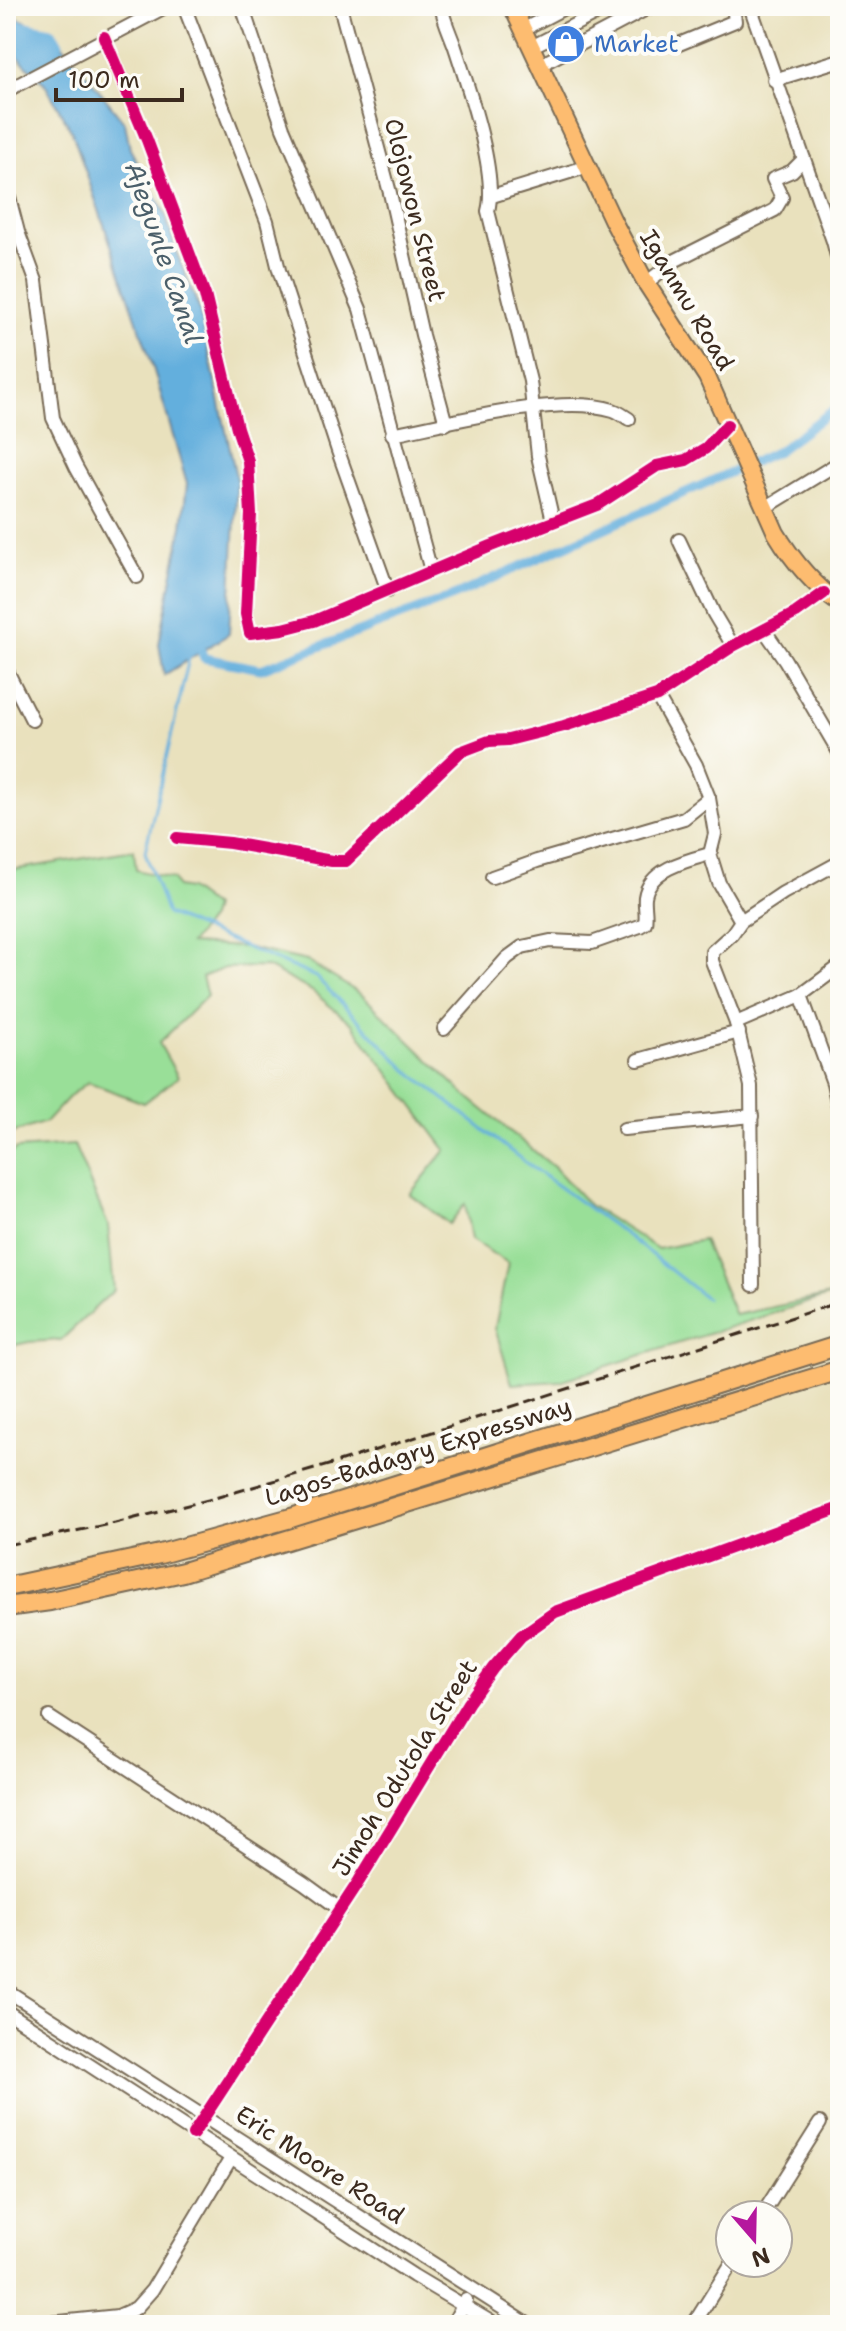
<svg xmlns="http://www.w3.org/2000/svg" width="846" height="2331" font-family="'Shantell Sans',sans-serif">
	<rect width="100%" height="100%" fill="#fdfcf7"/>
	<filter id="ink" filterUnits="userSpaceOnUse"><feTurbulence type="fractalNoise" baseFrequency=".0125" numOctaves="2"/><feDisplacementMap in="SourceGraphic" scale="16" xChannelSelector="R" yChannelSelector="G"/><feConvolveMatrix kernelMatrix="1 2 1 2 8 2 1 2 1" color-interpolation-filters="sRGB"/></filter>
	<filter id="wash" filterUnits="userSpaceOnUse"><feTurbulence type="fractalNoise" baseFrequency=".006" numOctaves="4" result="noise"/><feDisplacementMap in="SourceGraphic" scale="32" xChannelSelector="R" yChannelSelector="G"/><feGaussianBlur stdDeviation="1.8" result="paint"/><feColorMatrix in="noise" values="0 0 0 0 0 0 0 0 0 0 0 0 0 0 0 0 0 1.4 0 .05"/><feComposite in="paint" operator="in"/></filter>
	<g filter="url(#wash)">
		<rect width="100%" height="100%" fill="#e9e1bd"/>
		<!-- green -->
		<g fill="#99df98" stroke="#6a845b" stroke-width="2">
			<polygon points="134,850 136,870 173,879 177,887 189,889 213,907 210,918 190,944 245,947 307,961 362,995 463,1093 555,1168 589,1205 658,1249 703,1240 735,1315 831,1295 560,1381 512,1384 495,1328 508,1263 471,1240 465,1204 449,1224 410,1194 446,1150 352,1024 312,991 267,967 225,968 202,977 207,996 159,1043 178,1077 144,1103 88,1082 71,1095 46,1122 6,1135 6,871"/>
			<polygon points="74,1145 108,1225 114,1290 61,1340 29,1342 6,1347 6,1156 17,1149"/>
		</g>
		<!-- water -->
		<polygon fill="#64afdd" stroke="#506c7e" stroke-width="2" points="6,13 54,34 125,123 130,149 165,213 177,254 199,308 237,481 229,634 164,675 159,644 182,526 187,484 152,364 72,132 45,84 6,45"/>
		<g fill="none" stroke-linecap="round" stroke-linejoin="round">
			<!-- stream -->
			<polyline stroke="#64afdd" stroke-width="3" points="189,658 145,852 167,914 316,977 406,1069 530,1166 629,1237 706,1298"/>
			<!-- canal -->
			<g stroke="#64afdd" stroke-width="9">
				<polyline points="6,22 51,31 59,43"/>
				<polyline points="198,643 204,658 261,669 456,595 778,451 840,405"/>
			</g>
		</g>
	</g>
	<g filter="url(#ink)">
		<g fill="none" stroke-linecap="round" stroke-linejoin="round">
			<!-- minor casing -->
			<g stroke="#786a56" stroke-width="16">
				<g id="minor">
					<polyline points="184,6 267,221 279,270 338,451 388,591"/>
					<polyline points="242,6 283,128 360,309 431,571"/>
					<polyline points="340,6 390,193 422,335 446,424"/>
					<path d="M441,6C444,21 450,33 455,47C468,87 498,173 488,211L530,381L538,456L553,521"/>
					<polyline points="750,6 833,241 840,268"/>
					<polyline points="526,28 568,6"/>
					<polyline points="104,37 147,140 205,295 237,428 248,461 251,514 246,614 250,633 283,629 314,621 491,546 597,505 657,466 686,460 706,448 727,425"/>
					<polyline points="679,44 735,21 733,6"/>
					<polyline points="535,45 611,6"/>
					<polyline points="544,63 652,6"/>
					<polyline points="774,80 840,60"/>
					<polyline points="6,91 167,6"/>
					<polyline points="6,186 18,232 36,281 53,418 76,467 137,577"/>
					<polyline points="492,196 589,166"/>
					<polyline points="646,283 676,260 775,210 782,198 773,179 792,171 804,159"/>
					<path d="M392,434C448,423 561,393 613,410C619,412 624,416 629,419"/>
					<polyline points="773,503 840,462"/>
					<polyline points="679,540 714,614 733,646"/>
					<polyline points="765,631 785,660 840,754"/>
					<polyline points="6,669 32,720"/>
					<polyline points="657,696 696,765 709,798 715,834 710,854 719,883 741,921"/>
					<polyline points="177,838 230,843 332,861 346,861 460,752 489,741 508,740 564,726 657,696 733,646 796,613 824,593"/>
					<polyline points="492,877 537,861 684,818 709,798"/>
					<polyline points="801,995 833,1083 840,1115"/>
					<polyline points="736,1023 801,995 840,966"/>
					<path d="M444,1029L507,958L522,947L550,941L592,943L640,926L645,923C647,914 644,906 645,897C649,869 688,860 710,854"/>
					<polyline points="638,1060 739,1032"/>
					<polyline points="624,1129 752,1116"/>
					<polyline points="753,1285 751,1086 736,1023 712,961 712,952 732,934 741,921 783,893 840,862"/>
					<polyline points="49,1717 304,1883 341,1910"/>
					<polyline points="6,1990 529,2325"/>
					<polyline points="6,2011 414,2276 496,2325"/>
					<polyline points="193,2134 359,1881 468,1703 493,1668 521,1636 555,1612 840,1508"/>
					<polyline points="762,2215 820,2123"/>
					<polyline points="30,2325 118,2316 136,2308 152,2290 231,2158"/>
					<polyline points="452,2325 466,2300"/>
					<polyline points="693,2325 732,2263"/>
				</g>
			</g>
			<!-- major casing -->
			<g stroke="#786a56" stroke-width="20">
				<path id="major" d="M512,6L613,221L646,283L707,377L776,533C793,561 813,585 840,604"/>
			</g>
			<!-- highway casing -->
			<g stroke="#786a56" stroke-width="22">
				<g id="highway">
					<polyline points="6,1587 160,1554 291,1518 840,1345"/>
					<polyline points="6,1607 50,1601 183,1572 840,1370"/>
				</g>
			</g>
			<!-- minor -->
			<use href="#minor" stroke="#fff" stroke-width="12"/>
			<!-- major -->
			<use href="#major" stroke="#fdbc70" stroke-width="16"/>
			<!-- highway -->
			<use href="#highway" stroke="#fdbc70" stroke-width="18"/>
			<!-- rail -->
			<polyline stroke="#3b2a1e" stroke-width="3" stroke-dasharray="12 6" stroke-linecap="butt" points="6,1545 115,1523 208,1500 332,1464 840,1302"/>
			<!-- cycleway casing -->
			<g stroke="#fdfcf7" stroke-width="17">
				<g id="cycleway">
					<polyline points="104,37 147,140 205,295 237,428 248,461 251,514 246,614 250,633 283,629 314,621 491,546 597,505 657,466 686,460 706,448 727,425"/>
					<polyline points="177,838 230,843 332,861 346,861 460,752 489,741 508,740 564,726 657,696 733,646 796,613 824,593"/>
					<polyline points="193,2134 359,1881 468,1703 493,1668 521,1636 555,1612 840,1508"/>
				</g>
			</g>
			<!-- cycleway -->
			<use href="#cycleway" stroke="#d6006c" stroke-width="12"/>
		</g>
	</g>
	<!-- icons -->
	<defs>
		<g id="shop-disc" transform="scale(2)"><circle r="9.5" fill="#3f7fe0" stroke="#fdfcf7"/><path d="M-5-2.5h2.3a2.7 3.5 0 0 1 5.4 0H5L5.5 6h-11ZM-1.5-2.5h3a1.5 2.3 0 0 0-3 0Z" fill="#fff"/></g>
	</defs>
	<g fill-rule="evenodd">
		<use href="#shop-disc" x="566" y="44"/>
	</g>
	<g text-anchor="middle" stroke-width="8" stroke-linejoin="round" paint-order="stroke">
		<!-- shop labels -->
		<g font-size="24" fill="#366cbe" stroke="#fdfcf7" text-anchor="start">
			<text x="594" y="52">Market</text>
		</g>
		<!-- street labels -->
		<g font-size="24" fill="#3b2a1e" stroke="#fdfcf7">
			<text transform="translate(415 210) rotate(76)" y="8">Olojowon Street</text>
			<text transform="translate(687 300) rotate(59)" y="8">Iganmu Road</text>
			<text transform="translate(418 1452) rotate(-17)" y="8">Lagos-Badagry Expressway</text>
			<text transform="translate(405 1768) rotate(-58)" y="8">Jimoh Odutola Street</text>
			<text transform="translate(320 2165) rotate(33)" y="8">Eric Moore Road</text>
		</g>
		<!-- water labels -->
		<g font-size="26" font-style="italic" fill="#4b5f6a" stroke="#fdfcf7">
			<text transform="translate(164 253) rotate(71)" y="9">Ajegunle Canal</text>
		</g>
	</g>
	<!-- margin -->
	<rect width="846" height="2331" fill="none" stroke="#fdfcf7" stroke-width="32"/>
	<!-- north arrow -->
	<g transform="translate(754 2239) rotate(160)"><circle r="38" fill="#fdfcf7" stroke="#afa8a0" stroke-width="2"/>
	<path d="M0-6L14 30L0 20L-14 30Z" fill="#b5179e"/>
	<text y="-12" font-size="22" font-weight="bold" text-anchor="middle" fill="#3b2a1e">N</text>
	</g>
	<!-- scale -->
	<path d="M56 88v12h126v-12" fill="none" stroke="#3b2a1e" stroke-width="4"/>
	<text x="68" y="88" font-size="24" fill="#3b2a1e" stroke="#fdfcf7" stroke-width="6" paint-order="stroke">100 m</text>
</svg>
